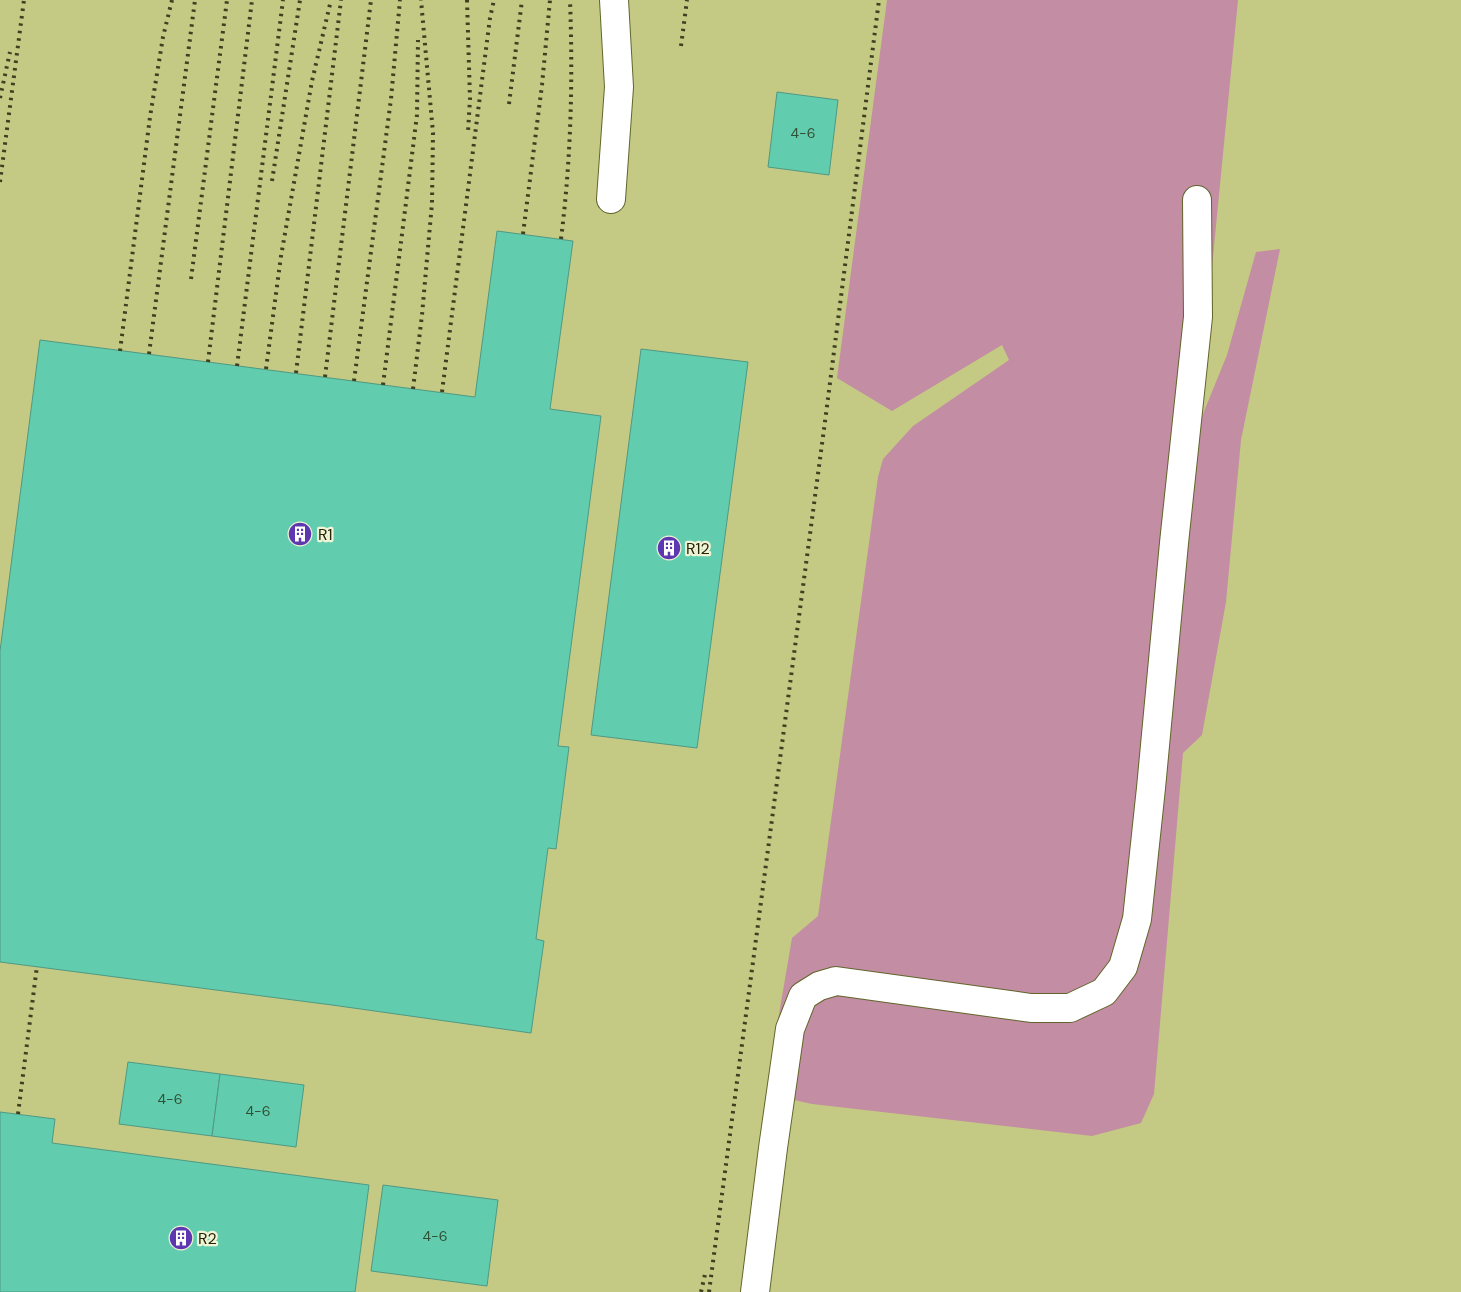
<svg xmlns="http://www.w3.org/2000/svg" width="1461" height="1292" font-family="'DM Sans',sans-serif">
	<rect width="100%" height="100%" fill="#d0d698"/>
	<!-- built -->
	<rect fill="#c4ca84" x="0" y="0" width="1461" height="1292"/>
	<!-- green -->
	<polygon fill="#c38da3" points="887,0 1238,0 1196,431 1227,355 1256,252 1280,249 1241,440 1226,602 1202,735 1183,753 1154,1094 1141,1123 1092,1136 812,1104 794,1100 776,1032 792,938 818,916 878,477 883,459 913,426 1009,360 1002,345 892,411 837,378"/>
	<!-- building -->
	<g fill="#61cdae" stroke="#4f9983">
		<polygon points="777,92 838,100 829,175 768,167"/>
		<polygon points="497,231 573,241 550,409 601,416 558,746 569,747 556,849 548,848 536,939 544,941 531,1033 332,1005 0,962 0,651 40,340 475,397"/>
		<polygon points="641,349 748,362 697,748 591,735"/>
		<polygon points="128,1062 220,1074 212,1136 119,1124"/>
		<polygon points="220,1074 304,1085 296,1147 212,1136"/>
		<polygon points="0,1112 55,1119 52,1143 369,1185 355,1292 0,1292"/>
		<polygon points="383,1185 498,1200 487,1286 371,1271"/>
	</g>
	<g fill="none" stroke-linecap="round" stroke-linejoin="round">
		<!-- minor casing -->
		<g stroke="#61652a" stroke-width="30">
			<g id="minor">
				<polyline points="611,199 619,87 614,0"/>
				<polyline points="755,1292 773,1148 790,1029 803,996 819,986 836,981 1031,1008 1070,1008 1104,992 1123,967 1137,919 1151,788 1174,543 1198,317 1197,200"/>
			</g>
		</g>
		<!-- minor -->
		<use href="#minor" stroke="#fff" stroke-width="28"/>
		<!-- rail -->
		<g stroke="#3e4021" stroke-width="4" stroke-dasharray="2.5 5" stroke-linecap="butt">
			<polyline points="467,0 470,99 468,132"/>
			<polyline points="681,46 687,0"/>
			<polyline points="0,98 10,52"/>
			<polyline points="509,104 522,0"/>
			<polyline points="272,181 300,0"/>
			<polyline points="0,182 24,0"/>
			<polyline points="523,234 542,85 550,0"/>
			<path d="M561,239C571,160 573,80 570,0"/>
			<polyline points="191,279 227,0"/>
			<polyline points="120,351 150,117 163,37 172,0"/>
			<polyline points="149,354 195,0"/>
			<polyline points="208,362 252,0"/>
			<polyline points="237,366 283,0"/>
			<polyline points="266,369 281,256 312,81 331,0"/>
			<polyline points="296,373 341,0"/>
			<polyline points="325,377 371,0"/>
			<polyline points="354,381 391,99 400,0"/>
			<polyline points="383,385 417,115 418,40"/>
			<polyline points="413,389 422,315 432,203 433,133 421,0"/>
			<polyline points="442,392 490,18 494,0"/>
			<polyline points="18,1114 37,966"/>
			<polyline points="701,1292 706,1270"/>
			<polyline points="709,1292 826,414 879,0"/>
		</g>
	</g>
	<!-- icons -->
	<defs>
		<g id="building-disc" transform="scale(1.25)"><circle r="9.5" fill="#5d37af" stroke="#f0f4d5"/><path d="M-4-6H4V6H1V3H-1V6H-4ZM-2.5-4.3h1.7v1.8h-1.7ZM.8-4.3h1.7v1.8H.8ZM-2.5-1h1.7V.8h-1.7ZM.8-1h1.7V.8H.8Z" fill="#fff"/></g>
	</defs>
	<g fill-rule="evenodd">
		<use href="#building-disc" x="300" y="534"/>
		<use href="#building-disc" x="669" y="548"/>
		<use href="#building-disc" x="181" y="1238"/>
	</g>
	<g text-anchor="middle" stroke-width="4.5" stroke-linejoin="round" paint-order="stroke">
		<!-- number labels -->
		<g font-size="14" fill="#324e34">
			<text x="803" y="138">4-6</text>
			<text x="170" y="1104">4-6</text>
			<text x="258" y="1116">4-6</text>
			<text x="435" y="1241">4-6</text>
		</g>
		<!-- poi labels -->
		<g font-size="16" fill="#22240b" stroke="#f0f4d5" text-anchor="start">
			<text x="318" y="540">R1</text>
			<text x="686" y="554">R12</text>
			<text x="198" y="1244">R2</text>
		</g>
	</g>
</svg>
